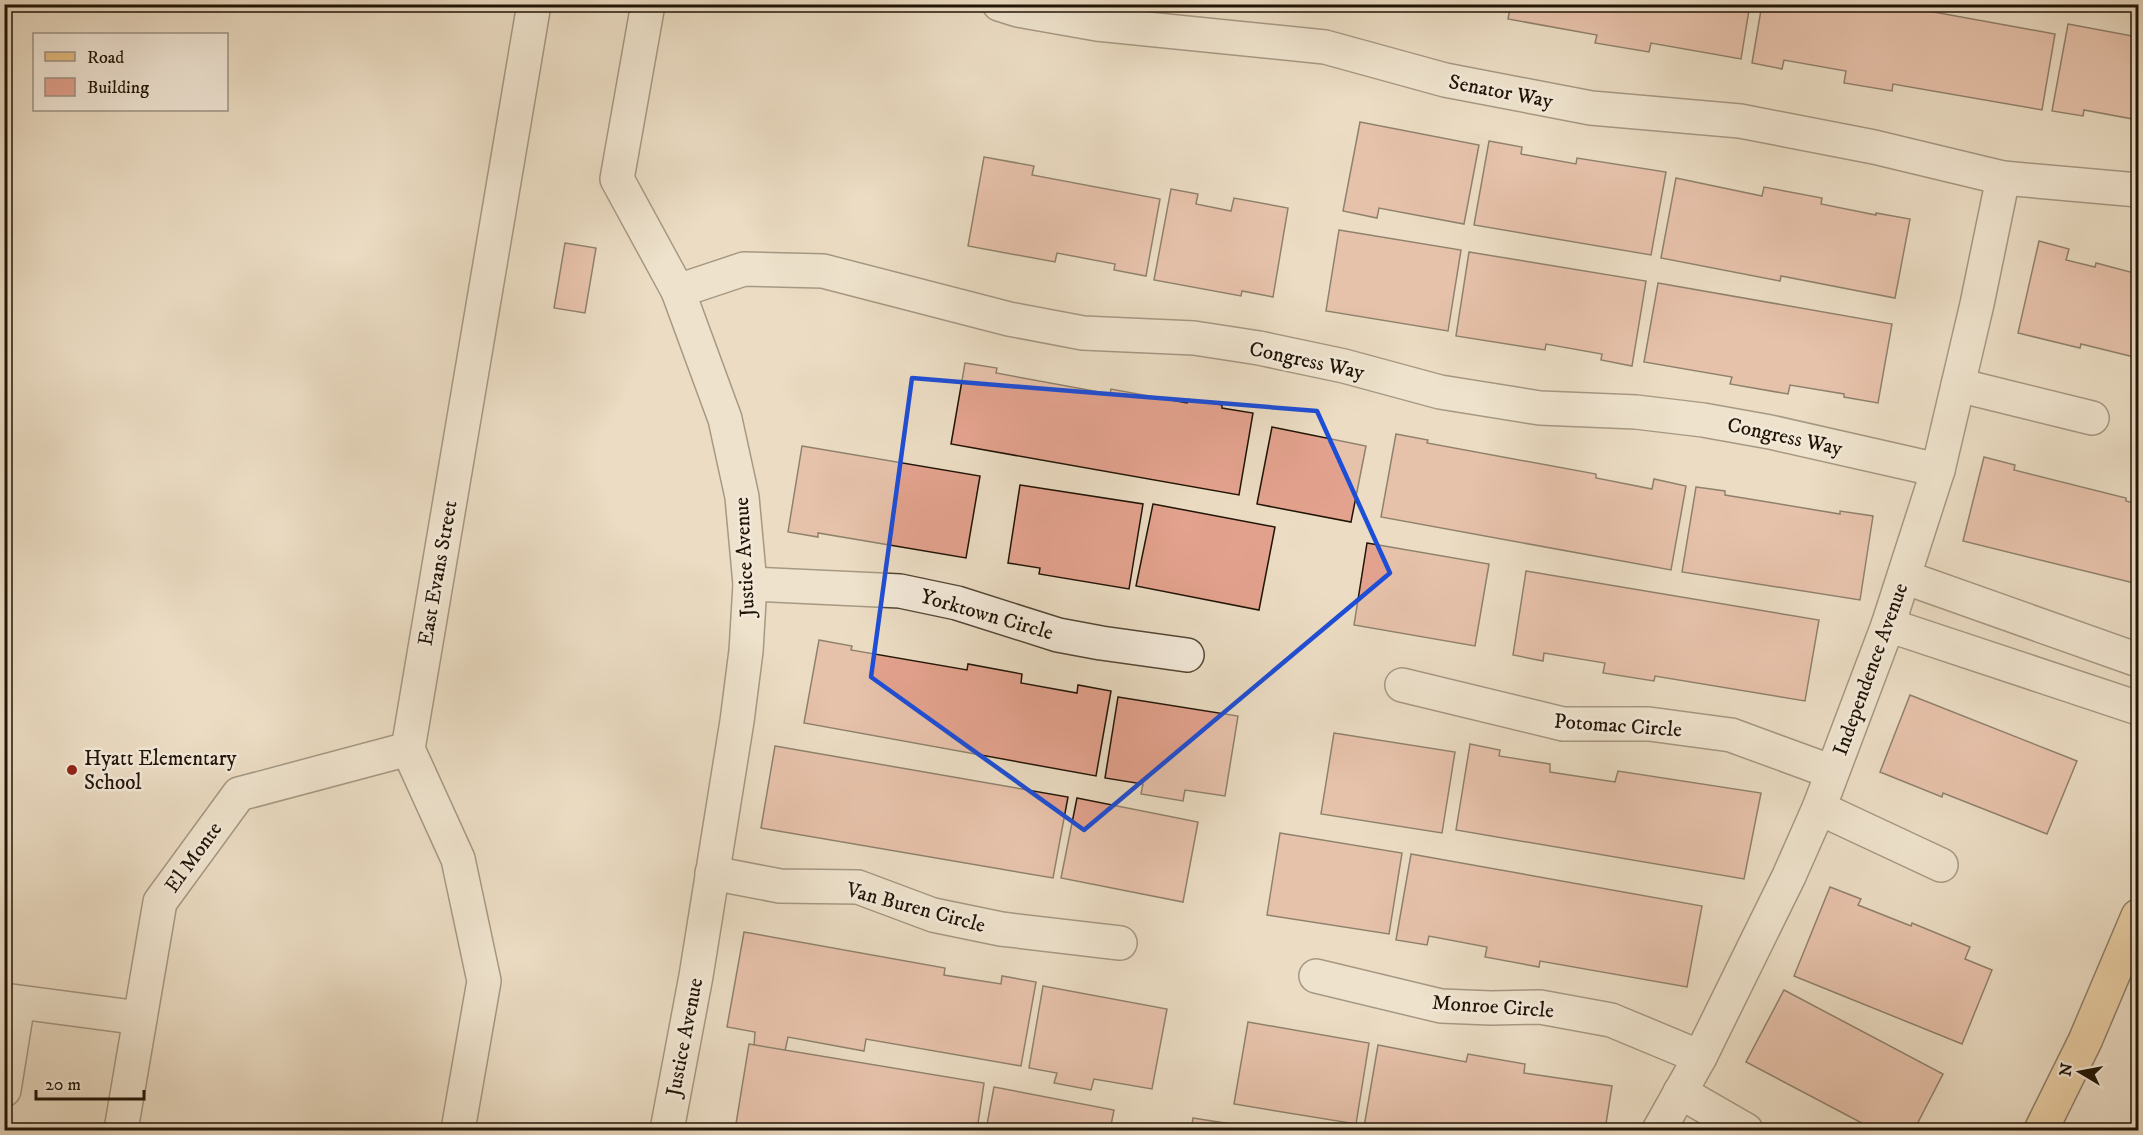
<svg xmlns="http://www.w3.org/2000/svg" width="2143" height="1135" font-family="'IM FELL DW Pica',serif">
	<rect width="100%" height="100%" fill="#ebdcc3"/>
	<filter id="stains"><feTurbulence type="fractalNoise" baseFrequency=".00333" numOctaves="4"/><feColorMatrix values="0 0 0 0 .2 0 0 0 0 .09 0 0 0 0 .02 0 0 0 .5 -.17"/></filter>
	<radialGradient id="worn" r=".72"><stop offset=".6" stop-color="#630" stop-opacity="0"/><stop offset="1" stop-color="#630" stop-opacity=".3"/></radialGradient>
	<!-- building -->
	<g fill="#e3a28e" stroke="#201406" stroke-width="1.5">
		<polygon points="1511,4 1750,4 1741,59 1651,43 1649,52 1595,43 1597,35 1508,19"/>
		<polygon points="1762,4 1890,4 2055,34 2042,110 1893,84 1892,91 1844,83 1846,71 1784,60 1782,69 1752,63"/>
		<polygon points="2068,24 2138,37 2138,120 2084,110 2083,116 2052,111"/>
		<polygon points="1360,122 1479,145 1464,224 1379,208 1377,218 1343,211"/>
		<polygon points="1489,141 1522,147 1521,154 1576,164 1577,158 1666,172 1651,255 1474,225"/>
		<polygon points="984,157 1034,166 1032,175 1160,199 1146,276 1114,270 1115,264 1057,253 1055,262 968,246"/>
		<polygon points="1676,178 1762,196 1764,187 1822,198 1821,204 1876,215 1876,213 1910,219 1895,298 1781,276 1780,281 1661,258"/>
		<polygon points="1171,189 1198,194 1196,204 1231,211 1234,198 1288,208 1273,297 1242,291 1241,296 1154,280"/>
		<polygon points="1339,230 1461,250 1448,331 1326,311"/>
		<polygon points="2039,241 2069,249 2066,260 2095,267 2096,263 2138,274 2138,358 2081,344 2080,348 2018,333"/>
		<polygon points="565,243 596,248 585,313 554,308"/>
		<polygon points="1469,252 1646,281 1632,366 1601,360 1602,354 1546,344 1545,350 1456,336"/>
		<polygon points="1658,283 1892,324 1878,403 1844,397 1844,394 1790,385 1788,394 1730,384 1732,377 1644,362"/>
		<polygon points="965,363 997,368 996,373 1110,394 1111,389 1187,403 1188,399 1222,405 1222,408 1253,413 1239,495 951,444"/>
		<polygon points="1272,427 1366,446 1351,522 1257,504"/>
		<polygon points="1396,434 1428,440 1427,443 1596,474 1596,478 1652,489 1654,479 1686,486 1671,570 1381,517"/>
		<polygon points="802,446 980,476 966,558 818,533 818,537 788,532"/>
		<polygon points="1984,457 2015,465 2014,470 2126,498 2126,501 2138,504 2138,584 1963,541"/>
		<polygon points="1020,485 1143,504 1129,589 1039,574 1040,568 1008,563"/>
		<polygon points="1696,487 1725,491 1725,495 1840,514 1840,511 1873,516 1860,600 1682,572"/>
		<polygon points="1153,504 1275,527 1259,610 1136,586"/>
		<polygon points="1367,543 1489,564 1475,646 1354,625"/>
		<polygon points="1526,571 1819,620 1805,701 1655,676 1654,681 1603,673 1605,663 1544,653 1543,661 1513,655"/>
		<polygon points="819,640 852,646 851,650 967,670 968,664 1022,674 1021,683 1077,693 1078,685 1111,691 1096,776 804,723"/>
		<polygon points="1910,695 2077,761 2047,834 1943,793 1942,797 1880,772"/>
		<polygon points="1118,697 1238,716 1225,796 1185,790 1183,801 1141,794 1143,784 1105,778"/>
		<polygon points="1334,733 1455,752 1442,833 1321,814"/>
		<polygon points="1470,744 1500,750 1499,756 1550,764 1550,772 1615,782 1618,771 1761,793 1744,879 1456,830"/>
		<polygon points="775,746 1068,797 1053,878 761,828"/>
		<polygon points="1077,798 1198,822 1183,902 1061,878"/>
		<polygon points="1280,833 1402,853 1389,934 1267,915"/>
		<polygon points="1411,854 1702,906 1687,987 1540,961 1539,967 1485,957 1487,947 1429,936 1427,945 1396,940"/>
		<polygon points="1830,887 1861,899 1858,905 1911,926 1912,923 1970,947 1965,959 1992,970 1962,1044 1794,976"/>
		<polygon points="744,932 945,968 944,975 1001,984 1002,976 1036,982 1021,1066 866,1039 864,1051 788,1037 785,1051 754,1046 755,1032 727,1027"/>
		<polygon points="1043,986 1167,1009 1152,1089 1094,1079 1091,1090 1054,1083 1057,1073 1029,1068"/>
		<polygon points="1784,990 1943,1074 1914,1130 1875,1130 1746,1062"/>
		<polygon points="1248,1022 1369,1043 1356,1124 1234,1104"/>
		<polygon points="749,1044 984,1083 977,1130 773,1130 736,1124"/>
		<polygon points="1378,1045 1466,1062 1468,1054 1525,1064 1524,1073 1612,1086 1605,1130 1385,1130 1364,1127"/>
		<polygon points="994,1087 1114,1110 1110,1130 986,1130"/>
		<polygon points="1193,1118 1251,1127 1250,1130 1191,1130"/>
	</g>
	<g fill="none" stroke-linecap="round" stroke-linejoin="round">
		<!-- minor casing -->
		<g stroke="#534635" stroke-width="36">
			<g id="minor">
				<polyline points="648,4 617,179 678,291 725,419 742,497 750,584 746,651 737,721 696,976 667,1130"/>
				<polyline points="999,4 1018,10 1097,24 1325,47 1445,80 1591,108 1740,121 1874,147 2003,178 2138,190"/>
				<polyline points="678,291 744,269 823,271 1009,319 1083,333 1194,338 1259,348 1344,366 1440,392 1540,408 1636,412 1703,420 1770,432 1938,470"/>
				<polyline points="1958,385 2092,418"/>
				<polyline points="1904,577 2138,660"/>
				<polyline points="750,584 900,591 957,603 1058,635 1101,643 1187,655"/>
				<polyline points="1888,625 2138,708"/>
				<polyline points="1402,685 1563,724 1649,724 1731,735 1832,772"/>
				<polyline points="1819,808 1941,865"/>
				<polyline points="712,873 780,886 858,887 933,915 1001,929 1120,943"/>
				<polyline points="1316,976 1441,1006 1491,1008 1540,1007 1611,1020 1700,1057"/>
				<polyline points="4,1000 140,1018"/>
				<polyline points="4,1090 18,1003"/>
				<polyline points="1680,1092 1746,1130"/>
				<polyline points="121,1130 160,902 239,794 408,749"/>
				<polyline points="458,1130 484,981 458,859 408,749 534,4"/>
				<polyline points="1659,1130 1700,1057 1789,876 1819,808 1888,625 1938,470 1977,304 2003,178"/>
			</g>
		</g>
		<!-- major casing -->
		<g stroke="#201406" stroke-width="36">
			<polyline id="major" points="2041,1130 2085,1041 2138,916"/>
		</g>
		<!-- minor -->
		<use href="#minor" stroke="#f2e8d8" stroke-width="33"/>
		<!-- major -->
		<use href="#major" stroke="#e6be82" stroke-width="33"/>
	</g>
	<!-- marked area -->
	<path d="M0 0H2143V1135H0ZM912,378L1317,411L1390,573L1084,830L871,677Z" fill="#ebdcc3" fill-opacity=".55" fill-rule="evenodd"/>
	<path fill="none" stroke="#1d4ed8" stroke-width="4.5" stroke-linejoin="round" d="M912,378L1317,411L1390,573L1084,830L871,677Z"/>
	<!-- markers -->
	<circle fill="#8f2418" stroke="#f2e8d8" stroke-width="2" cx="72" cy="770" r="6"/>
	<g text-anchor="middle" stroke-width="5" stroke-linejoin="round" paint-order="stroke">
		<!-- street labels -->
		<g font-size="21" fill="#201406" stroke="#f2e8d8">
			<text transform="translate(1501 91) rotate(11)" y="7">Senator Way</text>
			<text transform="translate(1307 360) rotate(12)" y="7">Congress Way</text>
			<text transform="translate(1785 436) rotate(12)" y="7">Congress Way</text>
			<text transform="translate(744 557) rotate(-93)" y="7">Justice Avenue</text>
			<text transform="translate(437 573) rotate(-80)" y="7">East Evans Street</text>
			<text transform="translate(987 614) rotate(16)" y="7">Yorktown Circle</text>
			<text transform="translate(1870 669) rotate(-70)" y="7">Independence Avenue</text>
			<text transform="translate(1618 725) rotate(4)" y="7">Potomac Circle</text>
			<text transform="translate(193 857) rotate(-54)" y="7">El Monte</text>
			<text transform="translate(916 907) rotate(15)" y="7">Van Buren Circle</text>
			<text transform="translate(1493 1006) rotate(4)" y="7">Monroe Circle</text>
			<text transform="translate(684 1037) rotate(-79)" y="7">Justice Avenue</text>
		</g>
		<!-- poi labels -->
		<g font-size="21" fill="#201406" stroke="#f2e8d8" text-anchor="start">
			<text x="84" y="765">Hyatt Elementary<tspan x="84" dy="24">School</tspan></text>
		</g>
	</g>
	<!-- margin -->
	<rect width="2143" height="1135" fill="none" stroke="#ebdcc3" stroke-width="24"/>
	<rect x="6" y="6" width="2131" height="1123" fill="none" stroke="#201406" stroke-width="3"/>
	<rect x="12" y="12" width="2119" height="1111" fill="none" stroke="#201406" stroke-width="1.5"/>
	<!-- legend -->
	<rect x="33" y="33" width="195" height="78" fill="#f2e8d8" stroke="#9e9384" stroke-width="1.5"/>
	<rect x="45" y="52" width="30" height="9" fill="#e6be82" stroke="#9e9384" stroke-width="1.5"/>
	<text x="87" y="63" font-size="18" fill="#201406">Road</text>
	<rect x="45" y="78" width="30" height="18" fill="#e3a28e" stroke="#9e9384" stroke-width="1.5"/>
	<text x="87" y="93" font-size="18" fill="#201406">Building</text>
	<!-- north arrow -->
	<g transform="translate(2080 1072) rotate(280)" stroke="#f2e8d8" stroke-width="4.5" paint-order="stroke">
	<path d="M0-4.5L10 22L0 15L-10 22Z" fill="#201406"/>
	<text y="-9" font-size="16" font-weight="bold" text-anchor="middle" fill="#201406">N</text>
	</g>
	<!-- scale -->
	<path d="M36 1090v9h108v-9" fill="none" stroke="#201406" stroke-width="3"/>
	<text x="45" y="1090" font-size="18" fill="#201406" stroke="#f2e8d8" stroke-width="4.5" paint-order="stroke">20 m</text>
	<rect width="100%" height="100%" filter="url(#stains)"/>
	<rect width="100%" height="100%" fill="url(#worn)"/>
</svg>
